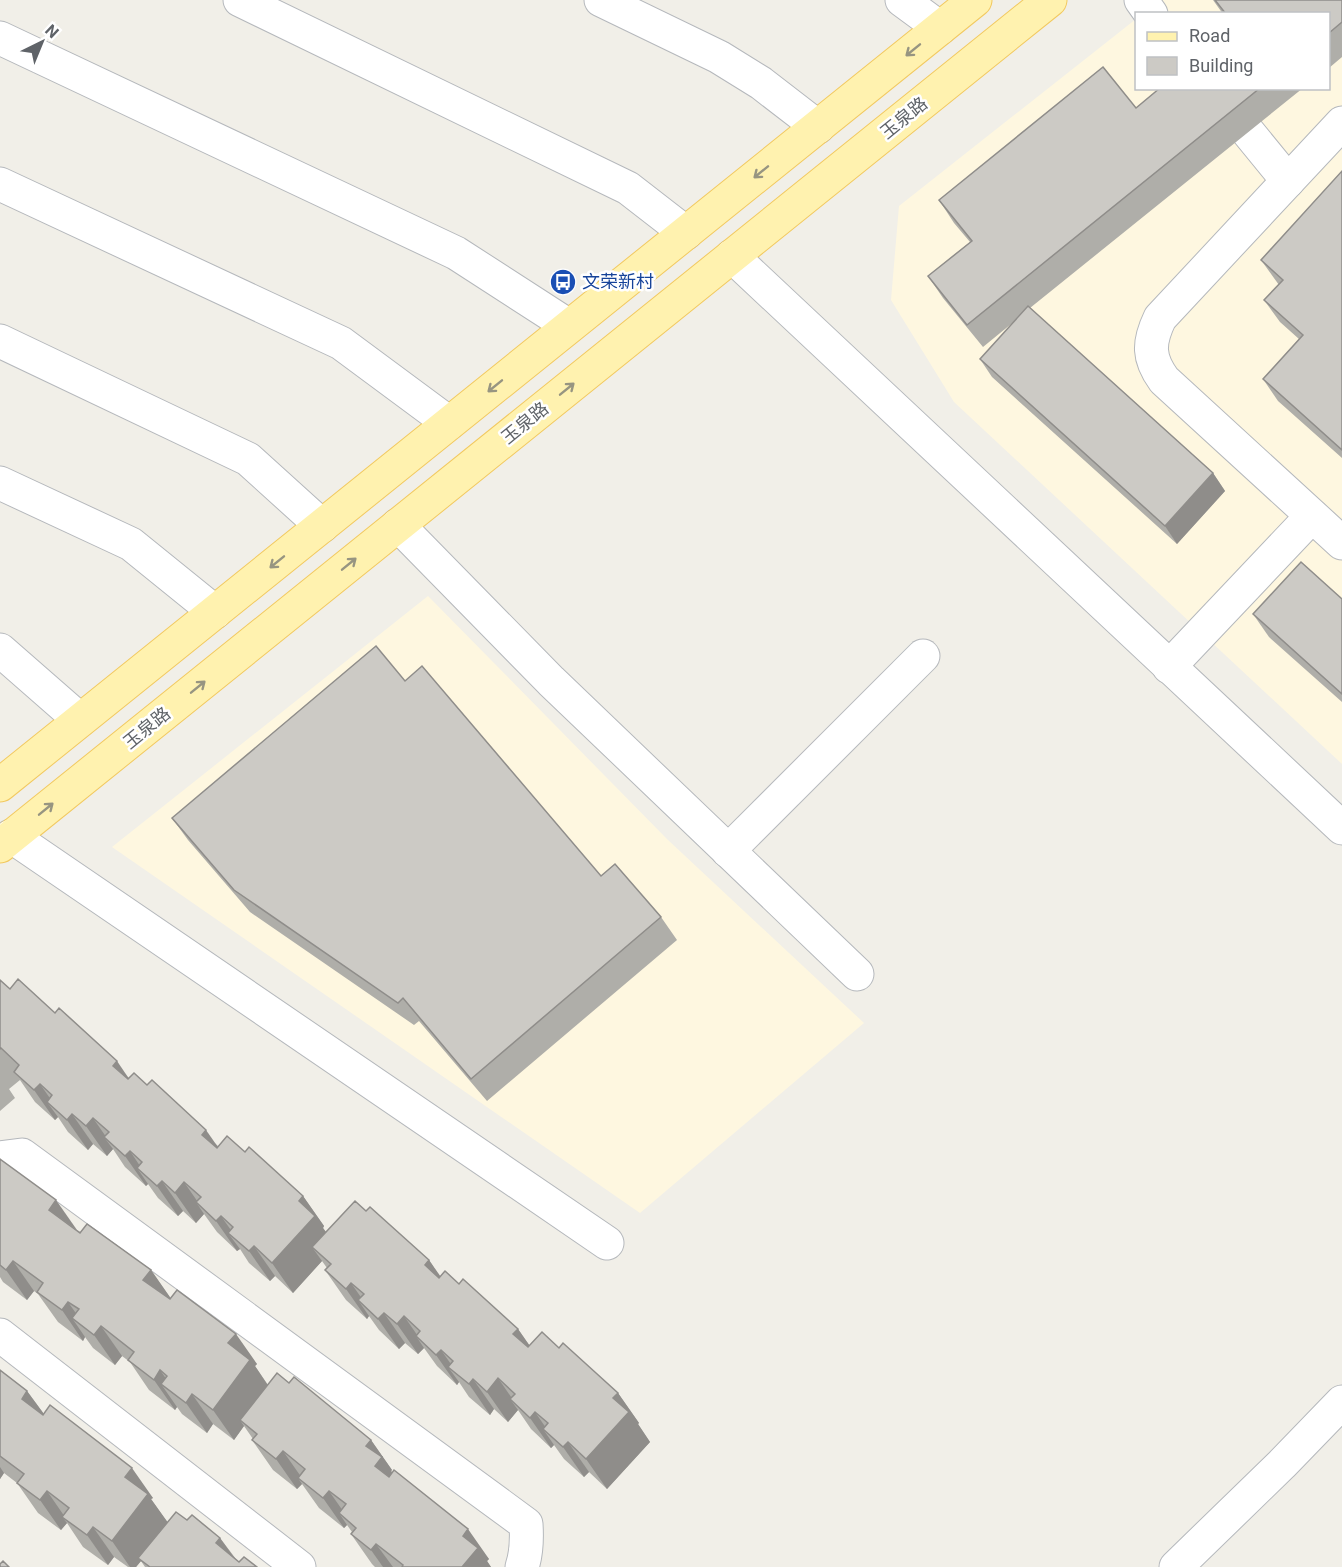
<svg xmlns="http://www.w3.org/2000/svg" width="1342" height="1567" font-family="Roboto,'Noto Sans SC',sans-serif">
	<rect width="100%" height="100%" fill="#f1efe8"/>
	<!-- commercial -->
	<g fill="#fef7e0">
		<polygon points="1160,0 1342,0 1342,764 954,402 891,300 899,206 1136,19 1136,88 1328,88 1328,14 1143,13"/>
		<polygon points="428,596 668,840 864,1023 640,1213 112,847"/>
	</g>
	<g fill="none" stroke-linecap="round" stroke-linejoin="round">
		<!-- minor casing -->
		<g stroke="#b5b8bc" stroke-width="35">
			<g id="minor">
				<polyline points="240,0 628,188 686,233"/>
				<polyline points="601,0 719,57 761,83 818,127"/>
				<polyline points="902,0 940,28"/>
				<polyline points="1141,0 1151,14"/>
				<polyline points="0,38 456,253 569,326"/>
				<polyline points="1212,88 1288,181"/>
				<path d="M1342,123L1160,318C1148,343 1148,358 1164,380L1342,543"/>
				<polyline points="0,184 341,343 449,423"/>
				<polyline points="732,256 1342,828"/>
				<polyline points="0,341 248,459 322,526"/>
				<polyline points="0,483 131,544 215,612"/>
				<polyline points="398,525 551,681 857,974"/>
				<polyline points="0,650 80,720"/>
				<polyline points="1169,667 1312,516"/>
				<polyline points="11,836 607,1243"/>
				<polyline points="728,851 923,656"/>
				<path d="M0,1158L22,1155L526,1524C527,1539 527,1552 522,1567"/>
				<polyline points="0,1335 299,1567"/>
				<polyline points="1176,1567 1282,1464 1342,1402"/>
			</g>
		</g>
		<!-- major casing -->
		<g stroke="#f2c960" stroke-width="35">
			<g id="major">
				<polyline points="0,785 975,0"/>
				<polyline points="0,846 1050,0"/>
			</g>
		</g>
		<!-- minor -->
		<use href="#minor" stroke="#fff" stroke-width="33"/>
		<!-- major -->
		<use href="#major" stroke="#fff2af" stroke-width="33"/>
	</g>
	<!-- wall -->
	<g fill="#afaea9">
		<polygon points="1213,0 1342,0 1342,57 1329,68 1329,14 1223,14"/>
		<polygon points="1160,88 1303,88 1030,308 1213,473 1225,491 1177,544 992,377 980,359 1016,320 983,347 943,298 928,276 970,242 954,223 939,200 1136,108"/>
		<polygon points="1342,171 1342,458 1278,401 1263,379 1299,339 1280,322 1264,300 1279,285 1261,260"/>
		<polygon points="1342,599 1342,702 1269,637 1253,614"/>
		<polygon points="405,681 601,876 661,917 677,940 487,1101 419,1021 414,1025 250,912 188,840 172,818"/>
		<polygon points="0,980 10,989 55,1013 129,1078 147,1085 218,1146 245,1152 303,1196 324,1226 323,1228 326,1232 366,1211 429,1260 440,1277 459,1284 518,1329 529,1345 559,1348 618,1393 639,1423 638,1424 650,1442 607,1489 589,1472 584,1477 564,1459 554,1445 551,1448 531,1429 518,1410 508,1422 494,1409 490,1415 469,1397 459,1382 457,1385 437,1366 424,1348 418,1354 405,1343 399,1349 379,1330 369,1316 367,1319 346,1300 325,1270 327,1268 322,1261 293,1293 275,1276 270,1281 249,1263 240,1249 237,1251 217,1232 204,1214 196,1223 183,1211 178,1216 158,1198 148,1184 146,1186 125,1167 113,1149 107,1156 93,1144 88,1150 68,1132 58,1117 55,1120 35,1102 20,1080 9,1089 15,1098 0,1111"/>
		<polygon points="0,1159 77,1230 151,1270 171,1299 257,1364 255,1366 268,1385 289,1383 371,1440 392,1470 391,1471 392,1472 489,1559 487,1561 491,1567 375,1567 372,1564 351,1534 352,1532 347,1525 344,1528 319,1508 302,1484 297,1489 273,1470 252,1440 253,1439 244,1426 234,1440 213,1424 207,1433 182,1414 177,1407 175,1410 149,1390 130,1362 122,1356 115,1365 93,1348 85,1337 83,1341 58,1322 38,1294 34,1291 27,1300 3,1282 0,1277"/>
		<polygon points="0,1370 27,1391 44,1414 153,1498 151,1499 167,1522 187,1520 220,1538 236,1559 239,1562 257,1567 145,1567 141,1561 136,1567 128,1567 114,1557 108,1565 83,1547 67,1523 61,1530 38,1513 17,1483 4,1473 0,1479"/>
	</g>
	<!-- shaded-wall -->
	<g fill="#8f8d8a">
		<polygon points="1213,473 1225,491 1177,544 1165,526"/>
		<polygon points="117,1061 138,1092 113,1066"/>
		<polygon points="40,1084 61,1114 47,1102 58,1117 55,1120 34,1090"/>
		<polygon points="72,1114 93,1144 88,1150 67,1120"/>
		<polygon points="93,1118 111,1144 104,1137 113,1149 107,1156 86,1126"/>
		<polygon points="206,1130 227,1160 202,1135"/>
		<polygon points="130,1151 148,1178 137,1168 148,1184 146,1186 125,1156"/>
		<polygon points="162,1181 183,1211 178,1216 157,1186"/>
		<polygon points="184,1182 202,1208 196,1202 204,1214 196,1223 175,1193"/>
		<polygon points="303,1196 324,1226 323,1228 336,1246 312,1247 322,1261 293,1293 272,1263 299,1201"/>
		<polygon points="56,1200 77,1230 49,1210"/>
		<polygon points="221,1216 240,1243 228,1233 240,1249 237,1251 216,1221"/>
		<polygon points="254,1246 275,1276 270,1281 249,1251"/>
		<polygon points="429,1260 450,1290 425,1265"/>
		<polygon points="13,1261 34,1291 27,1300 6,1270"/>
		<polygon points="151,1270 172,1300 143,1280"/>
		<polygon points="351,1283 372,1313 358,1300 369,1316 367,1319 346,1289"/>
		<polygon points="68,1302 87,1329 72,1318 85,1337 83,1341 62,1310"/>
		<polygon points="384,1313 405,1343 399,1349 378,1319"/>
		<polygon points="404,1316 422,1342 416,1336 424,1348 418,1354 397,1324"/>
		<polygon points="101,1326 122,1356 115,1365 94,1335"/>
		<polygon points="518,1329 539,1359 513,1334"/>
		<polygon points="236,1334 257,1364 255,1366 271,1390 240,1420 244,1426 234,1440 213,1410 228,1343"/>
		<polygon points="441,1350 460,1377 448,1367 459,1382 457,1385 436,1355"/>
		<polygon points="160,1370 180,1399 161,1384 177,1407 175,1410 154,1380"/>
		<polygon points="498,1378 518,1407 510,1399 518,1410 508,1422 487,1392"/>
		<polygon points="473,1379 494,1409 490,1415 469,1384"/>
		<polygon points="27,1391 49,1421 22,1399"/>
		<polygon points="618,1393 639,1423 638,1424 650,1442 607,1489 586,1459 613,1398"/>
		<polygon points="192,1394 213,1424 207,1433 186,1403"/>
		<polygon points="535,1412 553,1438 543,1429 554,1445 551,1448 530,1418"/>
		<polygon points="371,1440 392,1470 391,1471 403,1487 375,1466 366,1446"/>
		<polygon points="568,1442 589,1472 584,1477 563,1447"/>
		<polygon points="283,1451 304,1481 298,1478 302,1484 297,1489 276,1459"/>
		<polygon points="0,1467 4,1473 0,1479"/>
		<polygon points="132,1468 153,1498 151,1499 169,1524 138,1558 141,1561 136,1567 130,1567 112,1541 125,1477"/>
		<polygon points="47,1491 67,1520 62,1517 67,1523 61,1530 40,1500"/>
		<polygon points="329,1491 350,1521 339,1513 347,1525 344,1528 323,1498"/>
		<polygon points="93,1527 114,1557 108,1565 87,1535"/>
		<polygon points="468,1529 489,1559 487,1561 491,1567 462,1567 463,1536"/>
		<polygon points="220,1538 241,1567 216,1543"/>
		<polygon points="376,1544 393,1567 383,1567 371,1550"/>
	</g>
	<!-- building -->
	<g fill="#cccac5" stroke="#8f8d8a" stroke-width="1.5">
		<polygon points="1215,0 1342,0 1342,22 1329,33 1329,14 1226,14"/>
		<polygon points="1103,67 1136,108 1160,88 1260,88 967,325 928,276 972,241 939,200"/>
		<polygon points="1342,171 1342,450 1263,379 1303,335 1264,300 1283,280 1261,260"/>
		<polygon points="1028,306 1213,473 1165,526 980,359"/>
		<polygon points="1301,562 1342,599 1342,694 1253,614"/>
		<polygon points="376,646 405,681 422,666 601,876 615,864 661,917 471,1079 403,998 398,1003 234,890 172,818"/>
		<polygon points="18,979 55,1013 59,1008 117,1061 113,1066 128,1079 134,1073 147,1085 152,1080 206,1130 202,1135 217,1148 227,1136 245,1152 249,1147 303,1196 299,1201 315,1216 272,1263 254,1246 249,1251 228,1233 233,1227 221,1216 216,1221 196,1202 201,1197 184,1182 175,1193 162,1181 157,1186 137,1168 142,1162 130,1151 125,1156 104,1137 109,1132 93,1118 86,1126 72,1114 67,1120 47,1102 52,1095 40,1084 34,1090 14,1072 19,1065 1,1048 0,1049 0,980 10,989"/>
		<polygon points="0,1159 56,1200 49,1210 80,1233 87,1224 151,1270 143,1280 170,1299 177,1290 236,1334 228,1343 250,1360 213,1410 192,1394 186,1403 161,1384 167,1376 160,1370 154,1380 128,1360 134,1352 101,1326 94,1335 72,1318 79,1309 68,1302 62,1310 37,1292 43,1283 13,1261 6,1270 0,1265"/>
		<polygon points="355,1201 366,1211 370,1207 429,1260 425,1265 439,1278 445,1271 459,1284 463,1279 518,1329 513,1334 528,1347 542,1332 559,1348 563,1343 618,1393 613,1398 629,1412 586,1459 568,1442 563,1447 543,1429 548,1423 535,1412 530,1418 510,1399 515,1394 498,1378 487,1392 473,1379 469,1384 448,1367 453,1361 441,1350 436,1355 416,1336 420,1331 404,1316 397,1324 384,1313 378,1319 358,1300 364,1294 351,1283 346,1289 325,1270 331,1264 312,1247"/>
		<polygon points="0,1370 27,1391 22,1399 43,1415 50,1405 132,1468 125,1477 148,1494 112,1541 93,1527 87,1535 62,1517 69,1508 47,1491 40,1500 17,1483 24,1474 0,1456"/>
		<polygon points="277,1373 289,1383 294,1377 371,1440 366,1446 382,1457 375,1466 389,1477 394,1470 468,1529 463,1536 478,1548 462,1567 402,1567 403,1565 376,1544 371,1550 351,1534 356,1528 339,1513 346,1504 329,1491 323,1498 298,1478 305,1469 283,1451 276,1459 252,1440 257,1434 240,1420"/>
		<polygon points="176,1512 187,1520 192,1515 220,1538 216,1543 239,1562 244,1557 257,1567 150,1567 138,1558"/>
		<polygon points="3,1561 9,1567 0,1567 0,1564"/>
	</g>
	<!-- one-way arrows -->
	<defs><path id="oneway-shaft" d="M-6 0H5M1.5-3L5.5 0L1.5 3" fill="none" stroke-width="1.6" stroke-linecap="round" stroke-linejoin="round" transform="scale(1.5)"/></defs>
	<g stroke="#979581">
		<use href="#oneway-shaft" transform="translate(913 50) rotate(141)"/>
		<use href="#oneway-shaft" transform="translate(761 172) rotate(141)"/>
		<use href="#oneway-shaft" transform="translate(495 386) rotate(141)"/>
		<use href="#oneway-shaft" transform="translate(567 389) rotate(-39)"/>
		<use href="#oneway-shaft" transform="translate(277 562) rotate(141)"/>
		<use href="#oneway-shaft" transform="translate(349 564) rotate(-39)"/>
		<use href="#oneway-shaft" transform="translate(198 687) rotate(-39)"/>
		<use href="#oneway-shaft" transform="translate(46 809) rotate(-39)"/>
	</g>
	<!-- icons -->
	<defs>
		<g id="bus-disc" transform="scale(1.35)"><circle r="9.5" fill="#1a4fb4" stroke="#fff"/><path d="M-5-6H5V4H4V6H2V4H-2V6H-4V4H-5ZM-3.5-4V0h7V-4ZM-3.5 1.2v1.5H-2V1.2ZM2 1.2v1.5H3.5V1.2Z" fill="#fff"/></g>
	</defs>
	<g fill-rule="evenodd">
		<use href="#bus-disc" x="563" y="282"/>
	</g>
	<g text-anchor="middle" stroke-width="5" stroke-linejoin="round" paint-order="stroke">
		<!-- street labels -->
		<g font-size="18" fill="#5f6368" stroke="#fff">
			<text transform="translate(904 118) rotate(-39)" y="6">玉泉路</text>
			<text transform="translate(525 423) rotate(-39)" y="6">玉泉路</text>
			<text transform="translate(147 728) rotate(-39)" y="6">玉泉路</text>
		</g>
		<!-- transit labels -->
		<g font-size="18" fill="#164399" stroke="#fff" text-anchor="start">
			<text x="582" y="288">文荣新村</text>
		</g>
	</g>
	<!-- legend -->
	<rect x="1135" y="12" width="195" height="78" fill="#ffffff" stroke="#bfc1c3" stroke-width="1.5"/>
	<rect x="1147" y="32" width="30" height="9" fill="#fff2af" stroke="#bfc1c3" stroke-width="1.5"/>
	<text x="1189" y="42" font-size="18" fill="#5f6368">Road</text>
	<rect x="1147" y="57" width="30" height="18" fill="#cccac5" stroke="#bfc1c3" stroke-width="1.5"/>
	<text x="1189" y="72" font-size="18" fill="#5f6368">Building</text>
	<!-- north arrow -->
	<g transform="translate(42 42) rotate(43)" stroke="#ffffff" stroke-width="4.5" paint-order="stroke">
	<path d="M0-4.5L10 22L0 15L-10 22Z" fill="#5f6368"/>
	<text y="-9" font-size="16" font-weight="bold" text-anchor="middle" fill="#5f6368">N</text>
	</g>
</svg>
